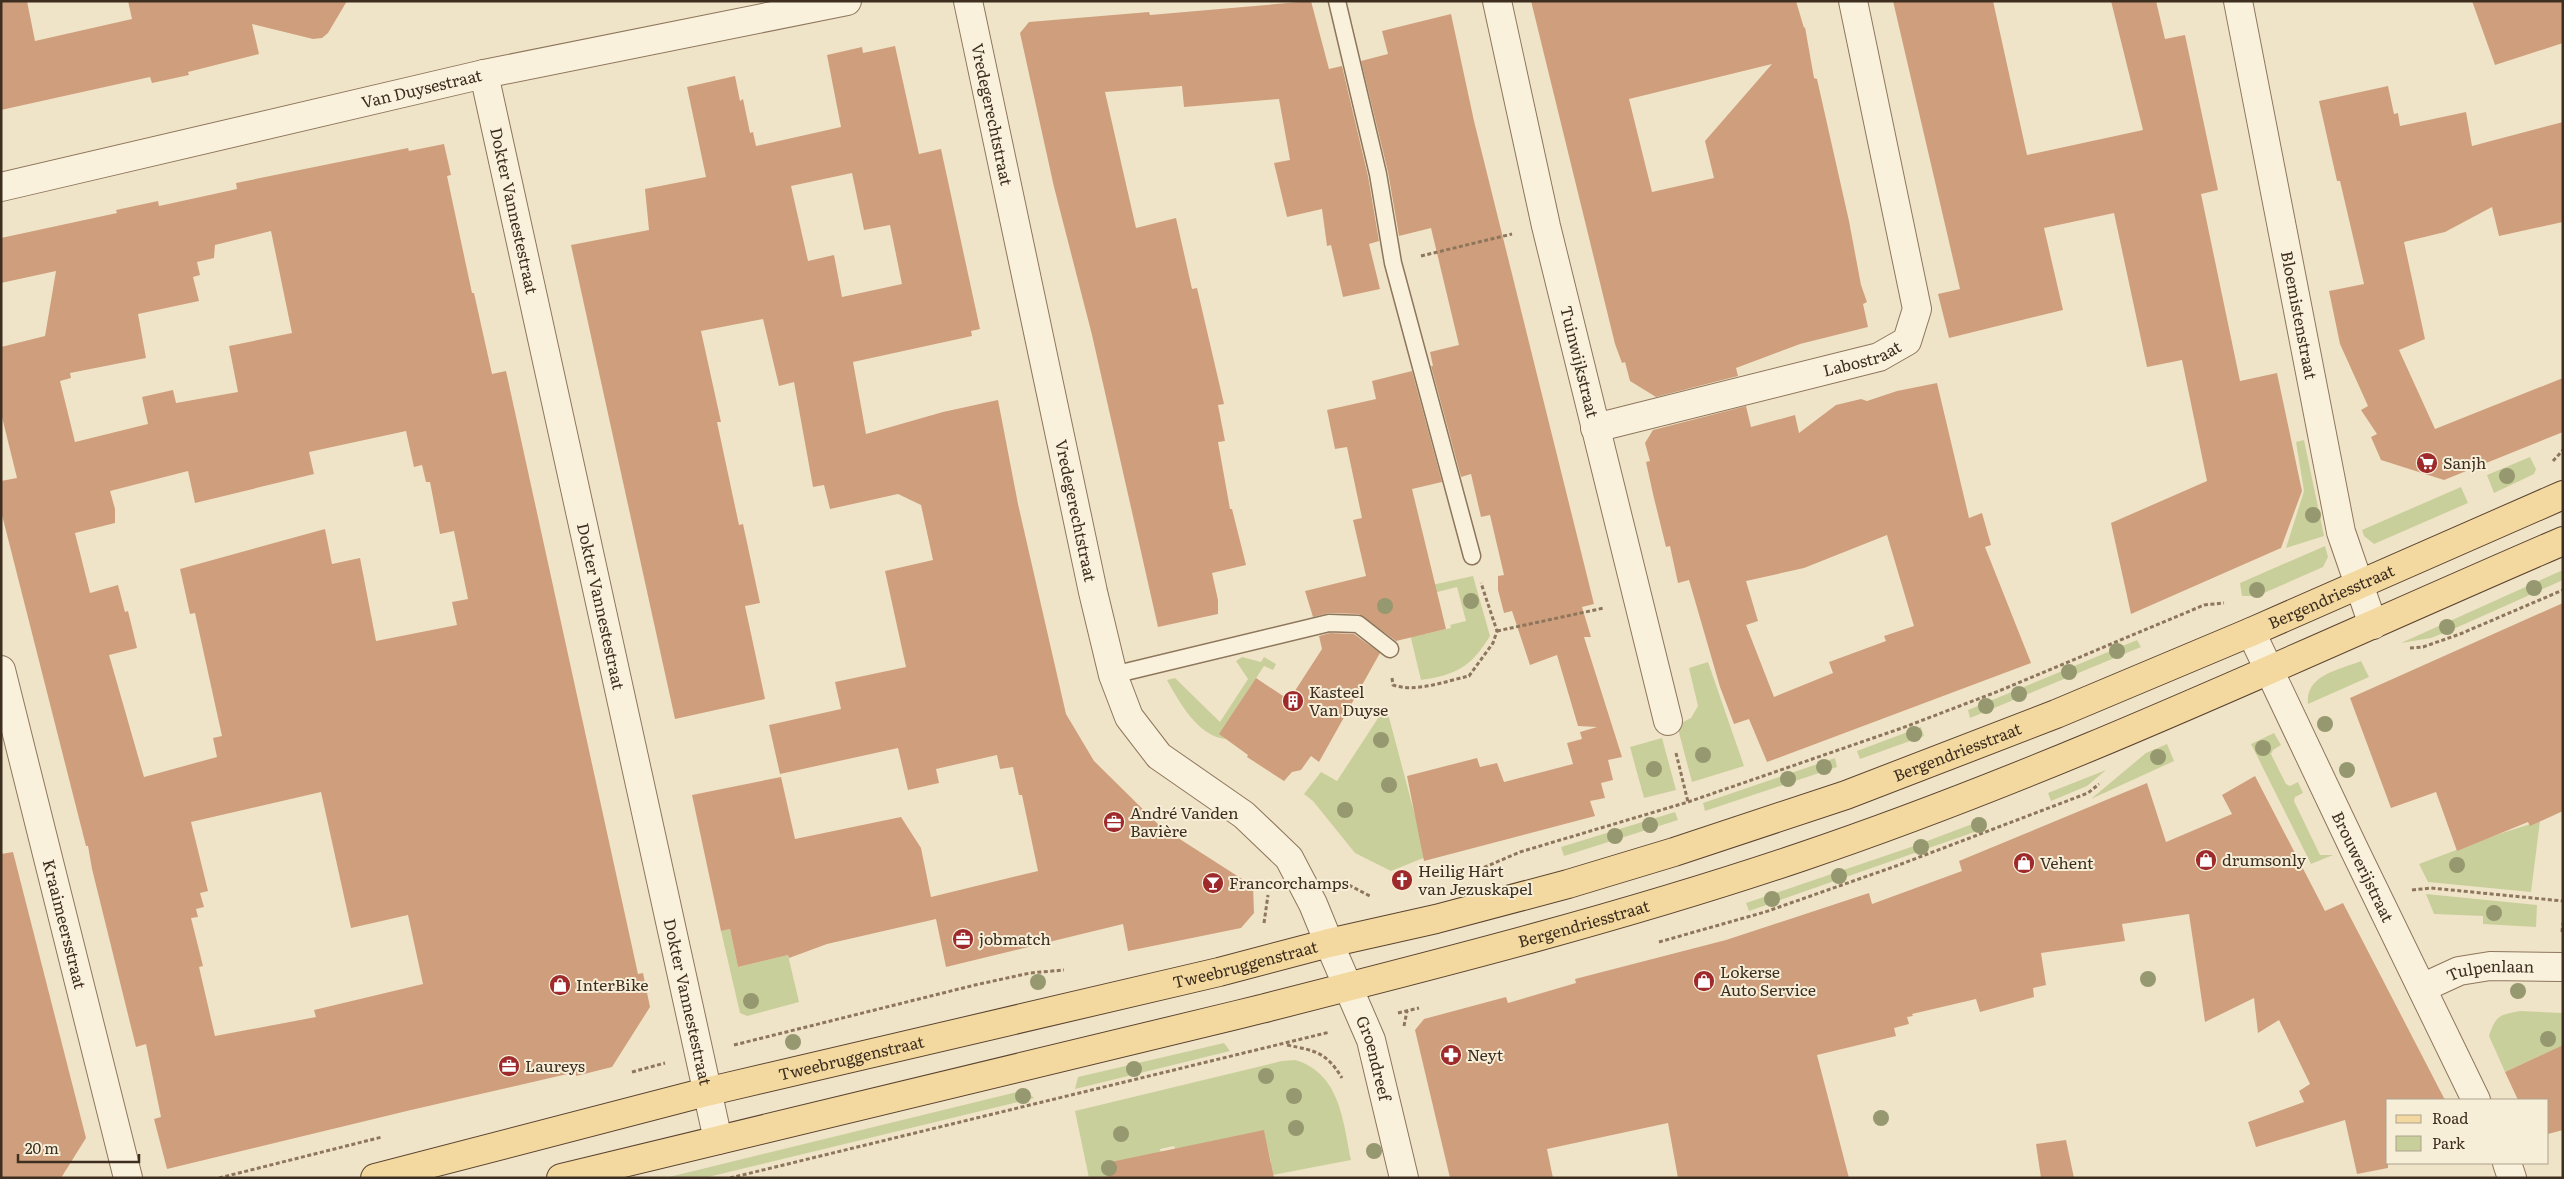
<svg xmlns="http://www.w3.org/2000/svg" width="2564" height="1179" font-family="Literata,serif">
	<rect width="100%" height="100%" fill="#f0e4c8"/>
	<!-- green -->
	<g fill="#c9cf9b">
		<polygon points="2304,440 2324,536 2286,548 2304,491 2296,442"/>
		<polygon points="2530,457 2536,469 2534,474 2494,493 2487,475"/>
		<polygon points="2461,487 2468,503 2374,544 2364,536 2362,530"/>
		<polygon points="2325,546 2328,557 2323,567 2257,596 2242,596 2240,583"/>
		<polygon points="2563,570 2563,580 2449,631 2431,638 2401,643"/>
		<path d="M1473,576L1490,636C1471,667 1456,675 1421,680L1410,634H1425L1451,628L1450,625L1466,621L1457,587L1402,601H1359Z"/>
		<polygon points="2137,640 2141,647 1970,718 1968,710"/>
		<path d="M1242,657L1261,662L1264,657L1276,664L1273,670L1264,666L1236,709L1242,713L1225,739C1198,736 1179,702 1167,680L1175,678L1220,722L1248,679L1236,661Z"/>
		<path d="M2361,661L2369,677L2308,704C2305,675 2339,670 2361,661Z"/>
		<polygon points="1708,662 1744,766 1692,782 1677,725 1691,718 1698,706 1689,668"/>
		<polygon points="1386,706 1426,857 1391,871 1355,853 1313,801 1304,794 1321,772 1337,781"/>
		<polygon points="1921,727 1924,736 1860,759 1857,751"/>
		<polygon points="2274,733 2281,745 2273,750 2271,754 2286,784 2290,786 2298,782 2303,793 2295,797 2294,801 2320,855 2333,855 2311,864 2251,744"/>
		<polygon points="1662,738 1676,790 1644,798 1630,747"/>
		<polygon points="2167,744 2174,761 2091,799 2146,753"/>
		<polygon points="1835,758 1837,767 1705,811 1703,803"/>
		<polygon points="2106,770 2087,786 2051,801 2048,793"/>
		<polygon points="1675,812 1678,820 1564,856 1561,847"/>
		<polygon points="1983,820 1986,828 1749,911 1746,903 1914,846"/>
		<polygon points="2540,821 2531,892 2428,882 2419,864 2499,834"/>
		<polygon points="2426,894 2537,905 2536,927 2483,924 2483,916 2434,914"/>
		<polygon points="730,929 738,967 788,955 799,1002 747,1016 740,1013 721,931"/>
		<path d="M2520,1011L2563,1013V1045L2505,1072L2489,1036C2496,1015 2499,1015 2520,1011Z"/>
		<polygon points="1224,1043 1230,1051 1075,1089 1078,1077"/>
		<path d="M1295,1060C1340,1073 1343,1121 1351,1160L1267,1176L1271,1162L1264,1131L1175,1149L1174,1146L1160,1149L1166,1178H1089L1075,1111L1282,1061Z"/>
		<polygon points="1025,1090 1034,1098 704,1178 665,1178"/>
	</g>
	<!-- building -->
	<g fill="#cf9f7d" fill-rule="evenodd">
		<polygon points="1,1 27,1 35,41 132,19 128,1 347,1 328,33 322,38 313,39 252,24 259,54 188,72 189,75 152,83 150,77 1,110"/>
		<polygon points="1311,1 1329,69 1342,66 1368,176 1379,241 1369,244 1380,289 1343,297 1331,245 1327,246 1322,209 1287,217 1274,163 1290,160 1279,99 1184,107 1182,86 1105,92 1136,228 1176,218 1192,289 1197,288 1224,404 1218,405 1225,441 1218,442 1230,509 1232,509 1246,565 1212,573 1218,600 1218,614 1158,627 1092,335 1054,187 1020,33 1029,22 1149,12 1150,15"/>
		<path d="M1531,1H1796L1804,28L1805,27L1814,78L1817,79L1849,221L1861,285L1867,302L1863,304L1868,327L1800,344L1736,368L1738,376L1656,397L1630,381L1625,362L1622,363L1615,344ZM1772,64L1705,141L1714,178L1652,192L1629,99Z"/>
		<polygon points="1893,1 1993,1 2027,155 2143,130 2111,1 2156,1 2165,39 2185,35 2218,190 2201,194 2240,381 2277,373 2302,491 2281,548 2131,614 2111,523 2207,481 2182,360 2147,367 2114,213 2044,228 2063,310 1949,338 1938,294 1960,289"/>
		<polygon points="2472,1 2563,1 2563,43 2495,65"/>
		<polygon points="1451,14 1474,121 1594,604 1582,607 1591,637 1584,637 1622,757 1608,760 1613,780 1601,783 1605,798 1590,801 1595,816 1424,861 1407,776 1477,758 1480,767 1497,763 1504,782 1573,764 1567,743 1582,739 1580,732 1597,727 1578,726 1557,655 1530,665 1512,611 1504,613 1498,590 1498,576 1504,575 1490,515 1481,517 1471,474 1461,477 1431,366 1433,366 1430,352 1459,345 1431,228 1399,236 1388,172 1361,61 1388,54 1382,31"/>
		<path d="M895,46L919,154L941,149L980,329L971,331L972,336L853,362L866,434L943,412L998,400L1018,504L1066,714L1094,761L1161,827L1253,886L1254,913L1241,928L1128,951L1123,924L946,967L936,919L827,944L789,958L788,955L738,967L730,929L721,931L692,795L781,777L795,839L901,817L921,848L933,907L931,897L1038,871L1022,795H1019L1013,767L1000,769L997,755L936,769L939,783L908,790L898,748L780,774L769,725L841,709L835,682L906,667L885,571L933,560L921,505L898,494L830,509L824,485L813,487L794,382L779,386L763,319L701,331L721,422H717L739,525L743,524L760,603L745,606L765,699L675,719L571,245L649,230L645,189L706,177L687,87L735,76L740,101L743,99L750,133L753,132L756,146L841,127L827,55L862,47L863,53ZM852,173L864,230L890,225L902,284L842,297L834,255L808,261L791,186Z"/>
		<polygon points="2388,86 2394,114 2398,113 2400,126 2466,112 2472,146 2563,122 2563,222 2499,236 2492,207 2445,232 2404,242 2425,339 2399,350 2435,429 2563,378 2563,432 2444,480 2381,460 2371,437 2377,434 2361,410 2368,406 2340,344 2329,291 2364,284 2340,181 2337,181 2319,101"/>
		<path d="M444,144L451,175L447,176L472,293H474L492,374L506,371L638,974L643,973L650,1007L612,1067L576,1076V1072L411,1110L167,1169L154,1119L161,1117L146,1044L136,1047L92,869L88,846H86L1,511V481L17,478L1,413V347L45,336L56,271L1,283V238L117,213L116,210L158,201L159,206L237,189L236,183L408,148L409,151ZM271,231L292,333L229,346L238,392L176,403L173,390L142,397L148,424L75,442L60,381L71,378L70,373L146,358L138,314L199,301L193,277L200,275L197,262L214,258L215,245ZM406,431L414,467L422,465L426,482H430L440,534L454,531L468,599L452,602L457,625L376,641L360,558L332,564L325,529L180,569L190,614L195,613L222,736L213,738L217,757L144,777L109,655L137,648L128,611L125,612L118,585L90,593L75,533L115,523V509L110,491L188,471L195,503L314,474L309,452ZM321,792L351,928L408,915L423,984L314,1010L316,1017L215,1036L199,967L203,966L191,918L198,917L196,909L204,907L200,893L208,891L191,822Z"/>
		<polygon points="1412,371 1442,482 1412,489 1446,629 1396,641 1359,614 1329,613 1313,617 1305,591 1366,576 1353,520 1362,518 1347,447 1335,449 1327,410 1376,399 1372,381"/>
		<path d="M1937,383L1969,518L1982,513L1991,545L1985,547L2031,663L1767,762L1749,719L1734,724L1720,687L1689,580L1678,583L1670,546L1666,547L1653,494L1646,462L1650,461L1645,443L1653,430L1746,406L1751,427L1795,415L1799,433L1836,405L1861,399L1867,401L1897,391ZM1887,535L1914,626L1884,636L1886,641L1829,662L1833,673L1774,697L1746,625L1758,621L1746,581L1804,568Z"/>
		<polygon points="2563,603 2563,811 2530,826 2528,822 2457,851 2436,792 2391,808 2350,698"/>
		<polygon points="1330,633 1354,634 1380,653 1319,762 1311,756 1301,770 1292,772 1284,781 1247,757 1248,755 1219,734 1256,678 1289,700 1322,649 1319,636"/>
		<polygon points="2255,776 2325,911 2343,903 2445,1100 2388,1100 2388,1168 2357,1174 2345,1120 2256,1147 2248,1122 2304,1102 2299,1091 2310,1084 2279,1020 2258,1033 2254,998 2205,1022 2189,914 2122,924 2125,941 2041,953 2046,985 2033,988 2034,997 1980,1012 1976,999 1912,1014 1913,1016 1907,1017 1909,1024 1894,1028 1896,1036 1817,1055 1849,1178 1678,1178 1668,1123 1547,1149 1553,1178 1450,1178 1415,1030 1424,1019 1506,997 1508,1003 1576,983 1575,979 1726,940 1869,893 1872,904 1962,871 1959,861 2147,783 2166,842 2232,814 2222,795"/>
		<polygon points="13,852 86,1138 61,1178 1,1178 1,854"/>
		<polygon points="2563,1045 2563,1130 2548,1134 2548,1100 2518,1100 2505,1072"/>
		<polygon points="1264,1130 1274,1178 1108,1178 1106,1163"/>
		<polygon points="2066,1140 2074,1178 2041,1178 2036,1144"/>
	</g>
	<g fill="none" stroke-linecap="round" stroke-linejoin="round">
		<!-- service casing -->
		<g stroke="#8d765c" stroke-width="19">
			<g id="service">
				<polyline points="1337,1 1378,174 1393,263 1472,556"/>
				<polyline points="1113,675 1329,623 1358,624 1390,649"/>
			</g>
		</g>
		<!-- minor casing -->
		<g stroke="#8d765c" stroke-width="30">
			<g id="minor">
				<path id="s1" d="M968,1L1093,592L1113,675L1129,717L1159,756L1244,815L1289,858L1313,904L1329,943"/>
				<path id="s2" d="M1497,1L1546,226L1668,721"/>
				<path id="s3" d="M2238,1L2341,532L2373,625"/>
				<path id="s4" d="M484,74L718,1140"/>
				<path id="s5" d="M1,187L484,74L847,1"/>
				<path id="s6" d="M1595,428L1879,357L1907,341L1917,309L1853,1"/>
				<path id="s7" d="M2251,632L2355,851L2476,1100"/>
				<path id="s8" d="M1,670L128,1178"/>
				<path id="s9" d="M2422,988L2459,971L2490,966L2563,967"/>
				<polyline points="2507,1163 2512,1178"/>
			</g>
		</g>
		<!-- tertiary casing -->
		<g stroke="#8d765c" stroke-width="30">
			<g id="tertiary">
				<path id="s10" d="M1329,943L1371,1040L1404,1178"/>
			</g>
		</g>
		<!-- primary casing -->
		<g stroke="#5b4430" stroke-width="30">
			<g id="primary">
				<path id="s11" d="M375,1178L706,1092L1219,972L1329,943L1436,919L1568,884L1674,852L1846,795L2056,714L2251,632L2563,495"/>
				<path id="s12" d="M561,1178C794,1121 1028,1067 1261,1009C1442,963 1624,917 1801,857C2061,769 2310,650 2563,541"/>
			</g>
		</g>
		<!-- path -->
		<g stroke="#8d765c" stroke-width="3" stroke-dasharray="4 2.5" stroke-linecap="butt">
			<polyline points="1421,256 1512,234"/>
			<polyline points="2553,461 2563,450"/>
			<polyline points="1497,631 1604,608"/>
			<polyline points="2410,648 2423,647 2460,634 2563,590"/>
			<path d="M1392,678L1393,685C1416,693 1446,681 1469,676L1493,643L1497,631L1481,583"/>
			<polyline points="1676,753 1688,802"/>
			<polyline points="1478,870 1520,852 1688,802 1902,728 1999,691 2204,605 2224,603"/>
			<polyline points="1343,882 1370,896"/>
			<polyline points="2412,890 2431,888 2563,901"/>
			<polyline points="1264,923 1268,895"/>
			<polyline points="2562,932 2563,923"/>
			<polyline points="1659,942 1765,912 1896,866 2088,793 2099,784"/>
			<polyline points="1398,1013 1419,1008"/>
			<polyline points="1404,1026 1407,1011"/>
			<polyline points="734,1045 975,985 1030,973 1064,970"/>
			<path d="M1287,1045C1316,1051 1326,1052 1342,1078"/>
			<polyline points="632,1072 665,1063"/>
			<polyline points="219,1178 382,1137"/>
			<polyline points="730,1178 1330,1032"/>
		</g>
		<!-- service -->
		<use href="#service" stroke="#faf1dc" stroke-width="16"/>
		<!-- minor -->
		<use href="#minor" stroke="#faf1dc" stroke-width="28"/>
		<!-- tertiary -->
		<use href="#tertiary" stroke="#faf1dc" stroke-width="28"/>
		<!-- primary -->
		<use href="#primary" stroke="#f3d9a0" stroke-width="28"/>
	</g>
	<!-- trees -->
	<g fill="#96986f">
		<circle cx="2507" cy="476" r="8"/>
		<circle cx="2313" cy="515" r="8"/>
		<circle cx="2534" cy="588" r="8"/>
		<circle cx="2257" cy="590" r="8"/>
		<circle cx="1471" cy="601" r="8"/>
		<circle cx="1385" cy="606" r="8"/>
		<circle cx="2447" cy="627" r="8"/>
		<circle cx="2117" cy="651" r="8"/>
		<circle cx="2069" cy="672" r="8"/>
		<circle cx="2019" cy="694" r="8"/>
		<circle cx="1986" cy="706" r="8"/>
		<circle cx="2325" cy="724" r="8"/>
		<circle cx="1914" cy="734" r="8"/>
		<circle cx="1381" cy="740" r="8"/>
		<circle cx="2263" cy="748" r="8"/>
		<circle cx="1703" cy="755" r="8"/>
		<circle cx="2158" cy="757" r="8"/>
		<circle cx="1824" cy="767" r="8"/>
		<circle cx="1654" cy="769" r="8"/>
		<circle cx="2347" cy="770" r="8"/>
		<circle cx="1788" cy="779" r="8"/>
		<circle cx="1389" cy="785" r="8"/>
		<circle cx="1345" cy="810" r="8"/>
		<circle cx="1650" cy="825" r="8"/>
		<circle cx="1979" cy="825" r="8"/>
		<circle cx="1615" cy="836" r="8"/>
		<circle cx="1921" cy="847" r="8"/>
		<circle cx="2457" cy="865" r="8"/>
		<circle cx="1839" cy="876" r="8"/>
		<circle cx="1772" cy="899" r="8"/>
		<circle cx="2494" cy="913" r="8"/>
		<circle cx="2148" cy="979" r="8"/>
		<circle cx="1038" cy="982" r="8"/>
		<circle cx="2518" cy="991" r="8"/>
		<circle cx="751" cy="1001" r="8"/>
		<circle cx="2548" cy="1039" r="8"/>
		<circle cx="793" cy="1042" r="8"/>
		<circle cx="1134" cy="1069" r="8"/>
		<circle cx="1266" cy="1076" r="8"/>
		<circle cx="1023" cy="1096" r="8"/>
		<circle cx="1294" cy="1096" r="8"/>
		<circle cx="1881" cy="1118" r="8"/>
		<circle cx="1296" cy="1128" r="8"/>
		<circle cx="1121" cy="1134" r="8"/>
		<circle cx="1374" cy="1151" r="8"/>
		<circle cx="1109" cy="1168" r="8"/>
	</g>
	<!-- icons -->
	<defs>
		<g id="supermarket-disc" transform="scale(1.125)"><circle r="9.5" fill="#9e2a2b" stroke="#f7eed8"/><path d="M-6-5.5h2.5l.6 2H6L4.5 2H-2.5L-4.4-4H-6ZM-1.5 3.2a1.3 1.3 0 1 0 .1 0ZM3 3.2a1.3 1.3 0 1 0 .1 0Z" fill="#fff"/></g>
		<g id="building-disc" transform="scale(1.125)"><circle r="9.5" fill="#9e2a2b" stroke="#f7eed8"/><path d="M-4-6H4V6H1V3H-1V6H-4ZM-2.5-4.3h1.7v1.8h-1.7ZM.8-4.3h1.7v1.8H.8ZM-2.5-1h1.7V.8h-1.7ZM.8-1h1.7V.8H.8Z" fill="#fff"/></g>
		<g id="office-disc" transform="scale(1.125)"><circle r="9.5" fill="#9e2a2b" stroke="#f7eed8"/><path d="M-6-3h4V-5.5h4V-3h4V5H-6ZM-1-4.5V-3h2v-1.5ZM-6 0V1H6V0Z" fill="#fff"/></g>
		<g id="shop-disc" transform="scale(1.125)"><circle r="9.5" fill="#9e2a2b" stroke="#f7eed8"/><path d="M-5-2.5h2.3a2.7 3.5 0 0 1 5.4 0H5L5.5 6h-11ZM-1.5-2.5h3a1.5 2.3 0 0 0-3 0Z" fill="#fff"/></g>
		<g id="church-disc" transform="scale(1.125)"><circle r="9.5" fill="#9e2a2b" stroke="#f7eed8"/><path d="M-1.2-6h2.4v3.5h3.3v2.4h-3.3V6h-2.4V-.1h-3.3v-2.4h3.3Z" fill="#fff"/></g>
		<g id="bar-disc" transform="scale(1.125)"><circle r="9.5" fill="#9e2a2b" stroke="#f7eed8"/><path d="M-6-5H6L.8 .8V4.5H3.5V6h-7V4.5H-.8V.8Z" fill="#fff"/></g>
		<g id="pharmacy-disc" transform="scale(1.125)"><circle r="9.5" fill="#9e2a2b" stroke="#f7eed8"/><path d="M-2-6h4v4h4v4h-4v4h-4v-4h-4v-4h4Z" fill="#fff"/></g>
	</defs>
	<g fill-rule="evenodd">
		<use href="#supermarket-disc" x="2427" y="463"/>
		<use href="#building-disc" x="1293" y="701"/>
		<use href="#office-disc" x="1114" y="822"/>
		<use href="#shop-disc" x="2206" y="860"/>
		<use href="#shop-disc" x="2024" y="863"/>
		<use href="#church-disc" x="1402" y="880"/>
		<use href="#bar-disc" x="1213" y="883"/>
		<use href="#office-disc" x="963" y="939"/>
		<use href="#shop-disc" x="1704" y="981"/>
		<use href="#shop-disc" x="560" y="985"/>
		<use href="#pharmacy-disc" x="1451" y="1055"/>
		<use href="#office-disc" x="509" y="1066"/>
	</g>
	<g text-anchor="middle" stroke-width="4" stroke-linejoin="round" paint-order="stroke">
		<!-- street labels -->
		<g font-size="16" fill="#3d2e20" stroke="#f7eed8">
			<text dy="6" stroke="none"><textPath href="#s5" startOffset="432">Van Duysestraat</textPath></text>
			<text dy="6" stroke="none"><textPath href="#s1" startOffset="116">Vredegerechtstraat</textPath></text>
			<text dy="6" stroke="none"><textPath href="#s4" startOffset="140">Dokter Vannestestraat</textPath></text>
			<text dy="6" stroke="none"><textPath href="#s3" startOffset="320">Bloemistenstraat</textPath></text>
			<text dy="6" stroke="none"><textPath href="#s6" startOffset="276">Labostraat</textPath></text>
			<text dy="6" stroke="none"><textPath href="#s2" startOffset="370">Tuinwijkstraat</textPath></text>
			<text dy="6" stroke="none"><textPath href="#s1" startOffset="521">Vredegerechtstraat</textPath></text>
			<text dy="6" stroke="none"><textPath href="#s11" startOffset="2045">Bergendriesstraat</textPath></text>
			<text dy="6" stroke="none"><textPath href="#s4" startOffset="545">Dokter Vannestestraat</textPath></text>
			<text dy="6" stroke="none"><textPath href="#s11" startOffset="1640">Bergendriesstraat</textPath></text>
			<text dy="6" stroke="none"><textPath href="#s7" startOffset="260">Brouwerijstraat</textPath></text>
			<text dy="6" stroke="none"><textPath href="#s12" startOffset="1054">Bergendriesstraat</textPath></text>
			<text dy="6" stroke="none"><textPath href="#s8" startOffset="262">Kraaimeersstraat</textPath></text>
			<text dy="6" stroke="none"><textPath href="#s11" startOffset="896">Tweebruggenstraat</textPath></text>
			<text dy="6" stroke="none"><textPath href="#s9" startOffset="72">Tulpenlaan</textPath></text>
			<text dy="6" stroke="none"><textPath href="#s4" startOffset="950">Dokter Vannestestraat</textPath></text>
			<text dy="6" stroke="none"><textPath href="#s11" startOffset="491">Tweebruggenstraat</textPath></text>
			<text dy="6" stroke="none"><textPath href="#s10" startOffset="124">Groendreef</textPath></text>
		</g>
		<!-- poi labels -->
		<g font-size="16" fill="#3d2e20" stroke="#f7eed8" text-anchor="start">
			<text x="2443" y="469">Sanjh</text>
			<text x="1309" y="698">Kasteel<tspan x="1309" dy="18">Van Duyse</tspan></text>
			<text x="1130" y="819">André Vanden<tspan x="1130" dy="18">Bavière</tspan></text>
			<text x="2222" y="866">drumsonly</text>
			<text x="2040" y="869">Vehent</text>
			<text x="1418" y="877">Heilig Hart<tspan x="1418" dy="18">van Jezuskapel</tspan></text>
			<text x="1229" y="889">Francorchamps</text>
			<text x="979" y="945">jobmatch</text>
			<text x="1720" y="978">Lokerse<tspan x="1720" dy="18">Auto Service</tspan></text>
			<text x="576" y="991">InterBike</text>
			<text x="1467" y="1061">Neyt</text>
			<text x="525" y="1072">Laureys</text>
		</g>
	</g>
	<!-- border -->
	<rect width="2564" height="1179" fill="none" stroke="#3d2e20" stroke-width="5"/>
	<!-- legend -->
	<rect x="2386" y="1099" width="162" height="65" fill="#f7eed8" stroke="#ada18e"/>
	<rect x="2396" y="1115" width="25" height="8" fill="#f3d9a0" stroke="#ada18e"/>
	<text x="2432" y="1124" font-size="15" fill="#3d2e20">Road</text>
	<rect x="2396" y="1136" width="25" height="15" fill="#c9cf9b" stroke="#ada18e"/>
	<text x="2432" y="1149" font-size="15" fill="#3d2e20">Park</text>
	<!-- scale -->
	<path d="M18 1154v8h121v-8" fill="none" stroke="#3d2e20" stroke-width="2.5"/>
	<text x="25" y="1154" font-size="15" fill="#3d2e20" stroke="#f7eed8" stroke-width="4" paint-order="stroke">20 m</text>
</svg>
